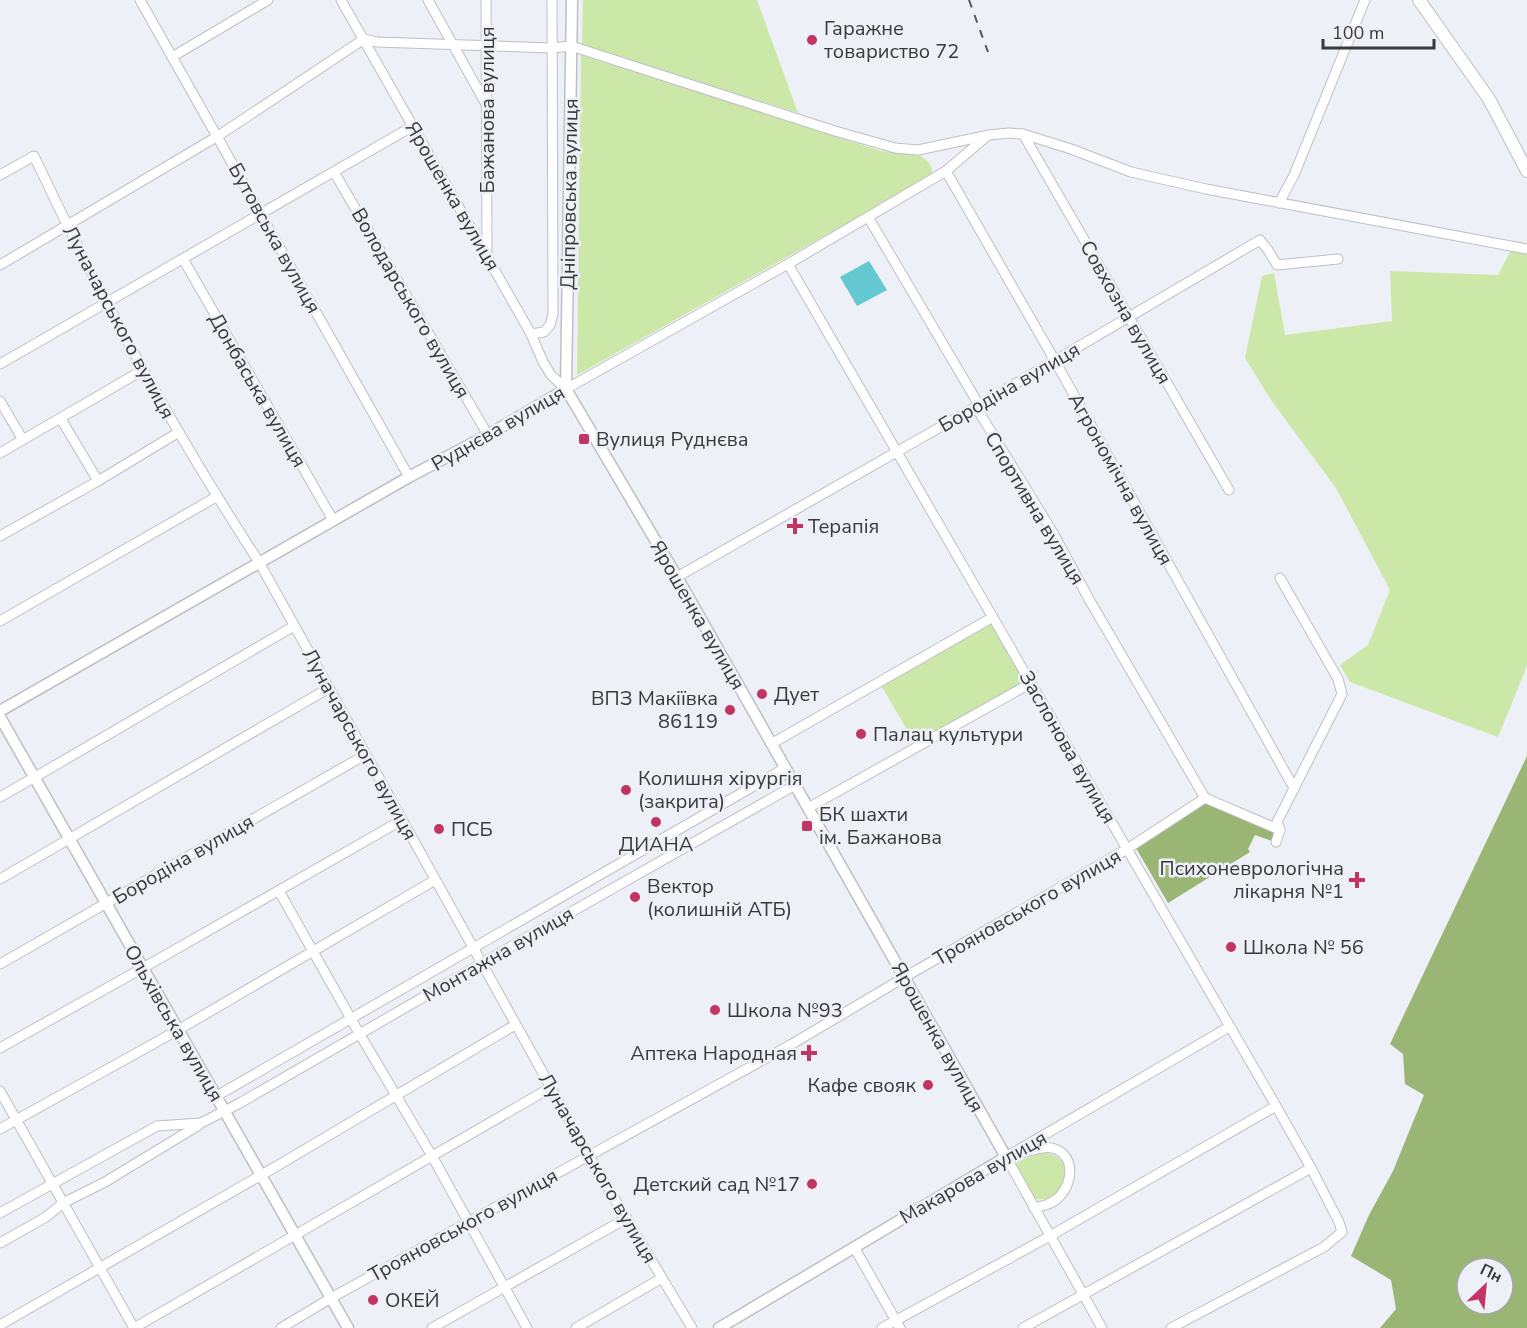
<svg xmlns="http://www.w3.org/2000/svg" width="1527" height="1328" font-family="'Nunito Sans',sans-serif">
	<rect width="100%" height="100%" fill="#edf0f6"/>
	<!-- green -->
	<g fill="#cce8a8">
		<polygon points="583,0 757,0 798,113 582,44"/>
		<path d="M581,55L881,151L921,156C928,161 935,167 931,176L577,375Z"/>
		<polygon points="1511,250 1527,253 1527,666 1498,737 1350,682 1340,665 1368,645 1390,590 1336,488 1271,400 1245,358 1262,276 1274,273 1285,335 1392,321 1390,271 1498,275"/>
		<polygon points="993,617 1031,683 917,747 879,682"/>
		<path d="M1044,1153C1081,1155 1066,1208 1034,1198L1014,1163L1029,1157Z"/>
	</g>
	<!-- forest -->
	<g fill="#99b674" fill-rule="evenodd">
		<path d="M1527,756V1328H1380L1396,1309L1391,1280L1351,1256L1369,1215L1393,1171L1424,1095L1405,1084L1403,1054L1390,1044ZM1467,1268H1503V1304H1467Z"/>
		<polygon points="1205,803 1276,832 1272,841 1255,835 1248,849 1250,852 1168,903 1136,848"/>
	</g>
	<!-- water -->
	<polygon fill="#63c8d0" points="869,261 887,290 857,306 840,277"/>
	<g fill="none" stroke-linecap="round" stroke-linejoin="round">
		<!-- minor casing -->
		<g stroke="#bdbfc5" stroke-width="11">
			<g id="minor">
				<polyline points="140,0 409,477"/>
				<polyline points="341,0 531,334 543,362 551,375 566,389 788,264 946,171 987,136"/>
				<polyline points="428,0 486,104"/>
				<polyline points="486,0 487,254"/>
				<polyline points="172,57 268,0"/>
				<polyline points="1023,134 1229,490"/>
				<polyline points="946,171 1055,361 1294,788"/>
				<polyline points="334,172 488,435"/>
				<path d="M0,175L34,156C100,296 174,432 259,562L589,1156L692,1328"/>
				<polyline points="1279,203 1294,175 1365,0"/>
				<polyline points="868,217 979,405 979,412 1053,533 1090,601 1205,798"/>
				<polyline points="183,259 333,520"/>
				<polyline points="788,264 1276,1106 1311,1168 1339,1222 1342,1232 1324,1247 1171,1328"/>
				<polyline points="0,265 218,136 364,39 377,42 552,48 571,46 835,131 895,148 918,150 989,135 1009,133 1023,134 1071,149 1131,172 1206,189 1527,249"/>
				<polyline points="531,334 544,332 550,325 553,314 552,0"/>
				<polyline points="0,364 413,126"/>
				<polyline points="0,401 23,440"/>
				<polyline points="61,419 98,481"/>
				<polyline points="0,453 143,370"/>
				<polyline points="0,536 98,481 179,432"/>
				<polyline points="677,577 979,405 1260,240 1268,250 1277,265 1338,259"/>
				<polyline points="1280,578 1338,679 1342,694 1277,822 1280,830"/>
				<polyline points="0,621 216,497"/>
				<polyline points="771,744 993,617"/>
				<polyline points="0,797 49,769 294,626"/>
				<polyline points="1205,798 1280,830 1276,842"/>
				<polyline points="808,808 1031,683"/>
				<polyline points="0,879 329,688"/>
				<polyline points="279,891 359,1033 432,1156 527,1328"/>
				<polyline points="0,964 365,755"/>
				<polyline points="0,1048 157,960 402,820"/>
				<polyline points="0,1091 134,1328"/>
				<polyline points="215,1097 785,768"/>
				<polyline points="0,1129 178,1030 435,880"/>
				<path d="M1016,1155C1025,1152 1043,1146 1052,1148C1076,1154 1073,1184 1059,1197C1052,1204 1043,1206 1034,1208"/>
				<polyline points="1006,1157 1229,1027"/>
				<polyline points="1006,1157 1102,1328"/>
				<polyline points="0,1213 157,1126 201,1123 240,1103 550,924 795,785"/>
				<polyline points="0,1243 46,1217 63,1203 105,1182 199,1125"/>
				<polyline points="854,1247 900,1328"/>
				<polyline points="0,1325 277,1166 515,1025"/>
				<polyline points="134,1328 550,1088"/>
				<polyline points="281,1328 331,1298 792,1044 905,977 1127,849 1205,798"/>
				<polyline points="432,1328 627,1218"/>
				<polyline points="576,1328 662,1278"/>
				<polyline points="882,1328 1050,1236 1276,1106"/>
				<polyline points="1023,1328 1311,1168"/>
			</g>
		</g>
		<!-- tertiary casing -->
		<g stroke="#bdbfc5" stroke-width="13">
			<g id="tertiary">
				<polyline points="566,389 677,577 1006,1157 719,1328"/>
				<polyline points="566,389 572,0"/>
				<polyline points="0,711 409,477 488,435 566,389"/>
				<polyline points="0,717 348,1328"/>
			</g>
		</g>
		<!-- secondary casing -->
		<g stroke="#bdbfc5" stroke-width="14">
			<polyline id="secondary" points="1419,0 1489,99 1527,171"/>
		</g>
		<!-- minor -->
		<use href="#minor" stroke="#fff" stroke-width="9"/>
		<!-- tertiary -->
		<use href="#tertiary" stroke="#fff" stroke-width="10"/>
		<!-- secondary -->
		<use href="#secondary" stroke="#fff" stroke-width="12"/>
		<!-- rail -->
		<polyline stroke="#56575a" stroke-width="2" stroke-dasharray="8 8" stroke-linecap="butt" points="969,0 988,52"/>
	</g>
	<!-- markers -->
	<g fill="#c23461" stroke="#edf0f6" stroke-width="2">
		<circle cx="812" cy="40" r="6"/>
		<rect x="578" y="433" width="12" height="12" rx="3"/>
		<path d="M792 517h6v6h6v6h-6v6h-6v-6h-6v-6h6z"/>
		<circle cx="762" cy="694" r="6"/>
		<circle cx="730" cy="710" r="6"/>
		<circle cx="861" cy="734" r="6"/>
		<circle cx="626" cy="790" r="6"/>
		<circle cx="656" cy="822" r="6"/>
		<rect x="801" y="820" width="12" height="12" rx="3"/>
		<circle cx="439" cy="829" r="6"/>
		<path d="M1354 871h6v6h6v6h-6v6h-6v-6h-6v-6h6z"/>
		<circle cx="635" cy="897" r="6"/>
		<circle cx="1231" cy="947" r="6"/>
		<circle cx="715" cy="1010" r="6"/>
		<path d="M806 1044h6v6h6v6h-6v6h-6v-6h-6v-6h6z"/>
		<circle cx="928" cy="1085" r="6"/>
		<circle cx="812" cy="1184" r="6"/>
		<circle cx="373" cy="1300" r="6"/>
	</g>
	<g text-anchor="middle" stroke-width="5" stroke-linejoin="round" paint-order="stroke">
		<!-- poi labels -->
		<g font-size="20" fill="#38393b" stroke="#edf0f6" text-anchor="start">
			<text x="824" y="35">Гаражне<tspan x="824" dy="23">товариство 72</tspan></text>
			<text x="596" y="446">Вулиця Руднєва</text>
			<text x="808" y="533">Терапія</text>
			<text x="774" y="701">Дует</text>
			<text x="718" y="705" text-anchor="end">ВПЗ Макіївка<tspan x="718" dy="23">86119</tspan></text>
			<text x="873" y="741">Палац культури</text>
			<text x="638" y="785">Колишня хірургія<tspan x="638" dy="23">(закрита)</tspan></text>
			<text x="819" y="821">БК шахти<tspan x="819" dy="23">ім. Бажанова</tspan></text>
			<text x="451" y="836">ПСБ</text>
			<text x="656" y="851" text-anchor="middle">ДИАНА</text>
			<text x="1344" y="875" text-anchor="end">Психоневрологічна<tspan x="1344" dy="23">лікарня №1</tspan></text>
			<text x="647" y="893">Вектор<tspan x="647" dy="23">(колишній АТБ)</tspan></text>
			<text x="1243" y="954">Школа № 56</text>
			<text x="727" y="1017">Школа №93</text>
			<text x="797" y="1060" text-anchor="end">Аптека Народная</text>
			<text x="916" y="1092" text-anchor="end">Кафе свояк</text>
			<text x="800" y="1191" text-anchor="end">Детский сад №17</text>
			<text x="385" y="1307">ОКЕЙ</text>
		</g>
		<!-- street labels -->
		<g font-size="20" fill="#38393b" stroke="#edf0f6">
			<text transform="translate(487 110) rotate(-90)" y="7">Бажанова вулиця</text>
			<text transform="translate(569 194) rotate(-89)" y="7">Дніпровська вулиця</text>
			<text transform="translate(453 196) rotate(60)" y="7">Ярошенка вулиця</text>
			<text transform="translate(275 238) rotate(61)" y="7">Бутовська вулиця</text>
			<text transform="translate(411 303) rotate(60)" y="7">Володарського вулиця</text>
			<text transform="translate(1126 312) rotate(60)" y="7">Совхозна вулиця</text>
			<text transform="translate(119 322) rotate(62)" y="7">Луначарського вулиця</text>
			<text transform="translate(1009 387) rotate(-30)" y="7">Бородіна вулиця</text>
			<text transform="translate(258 390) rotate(60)" y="7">Донбаська вулиця</text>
			<text transform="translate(498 428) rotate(-30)" y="7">Руднєва вулиця</text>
			<text transform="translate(1121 479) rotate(61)" y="7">Агрономічна вулиця</text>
			<text transform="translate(1035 508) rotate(59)" y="7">Спортивна вулиця</text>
			<text transform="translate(698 615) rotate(60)" y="7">Ярошенка вулиця</text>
			<text transform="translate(360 744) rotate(61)" y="7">Луначарського вулиця</text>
			<text transform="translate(1068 747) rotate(60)" y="7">Заслонова вулиця</text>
			<text transform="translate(183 859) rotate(-30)" y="7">Бородіна вулиця</text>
			<text transform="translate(1027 907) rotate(-30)" y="7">Трояновського вулиця</text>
			<text transform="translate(498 954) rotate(-30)" y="7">Монтажна вулиця</text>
			<text transform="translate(174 1023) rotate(60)" y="7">Ольхівська вулиця</text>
			<text transform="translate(938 1037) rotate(61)" y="7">Ярошенка вулиця</text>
			<text transform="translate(598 1168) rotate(60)" y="7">Луначарського вулиця</text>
			<text transform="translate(973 1177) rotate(-30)" y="7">Макарова вулиця</text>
			<text transform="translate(463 1225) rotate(-29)" y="7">Трояновського вулиця</text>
		</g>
	</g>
	<!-- north arrow -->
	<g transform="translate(1485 1286) rotate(26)"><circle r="28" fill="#edf0f6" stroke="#a5a7ab" stroke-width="1.5"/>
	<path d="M0-4.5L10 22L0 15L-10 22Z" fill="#c23461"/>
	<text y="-9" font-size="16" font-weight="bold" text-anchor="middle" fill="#38393b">Пн</text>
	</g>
	<!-- scale -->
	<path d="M1323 39v9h111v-9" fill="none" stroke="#38393b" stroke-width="3"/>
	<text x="1332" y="39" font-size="18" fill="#38393b" stroke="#edf0f6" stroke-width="4.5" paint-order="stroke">100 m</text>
</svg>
